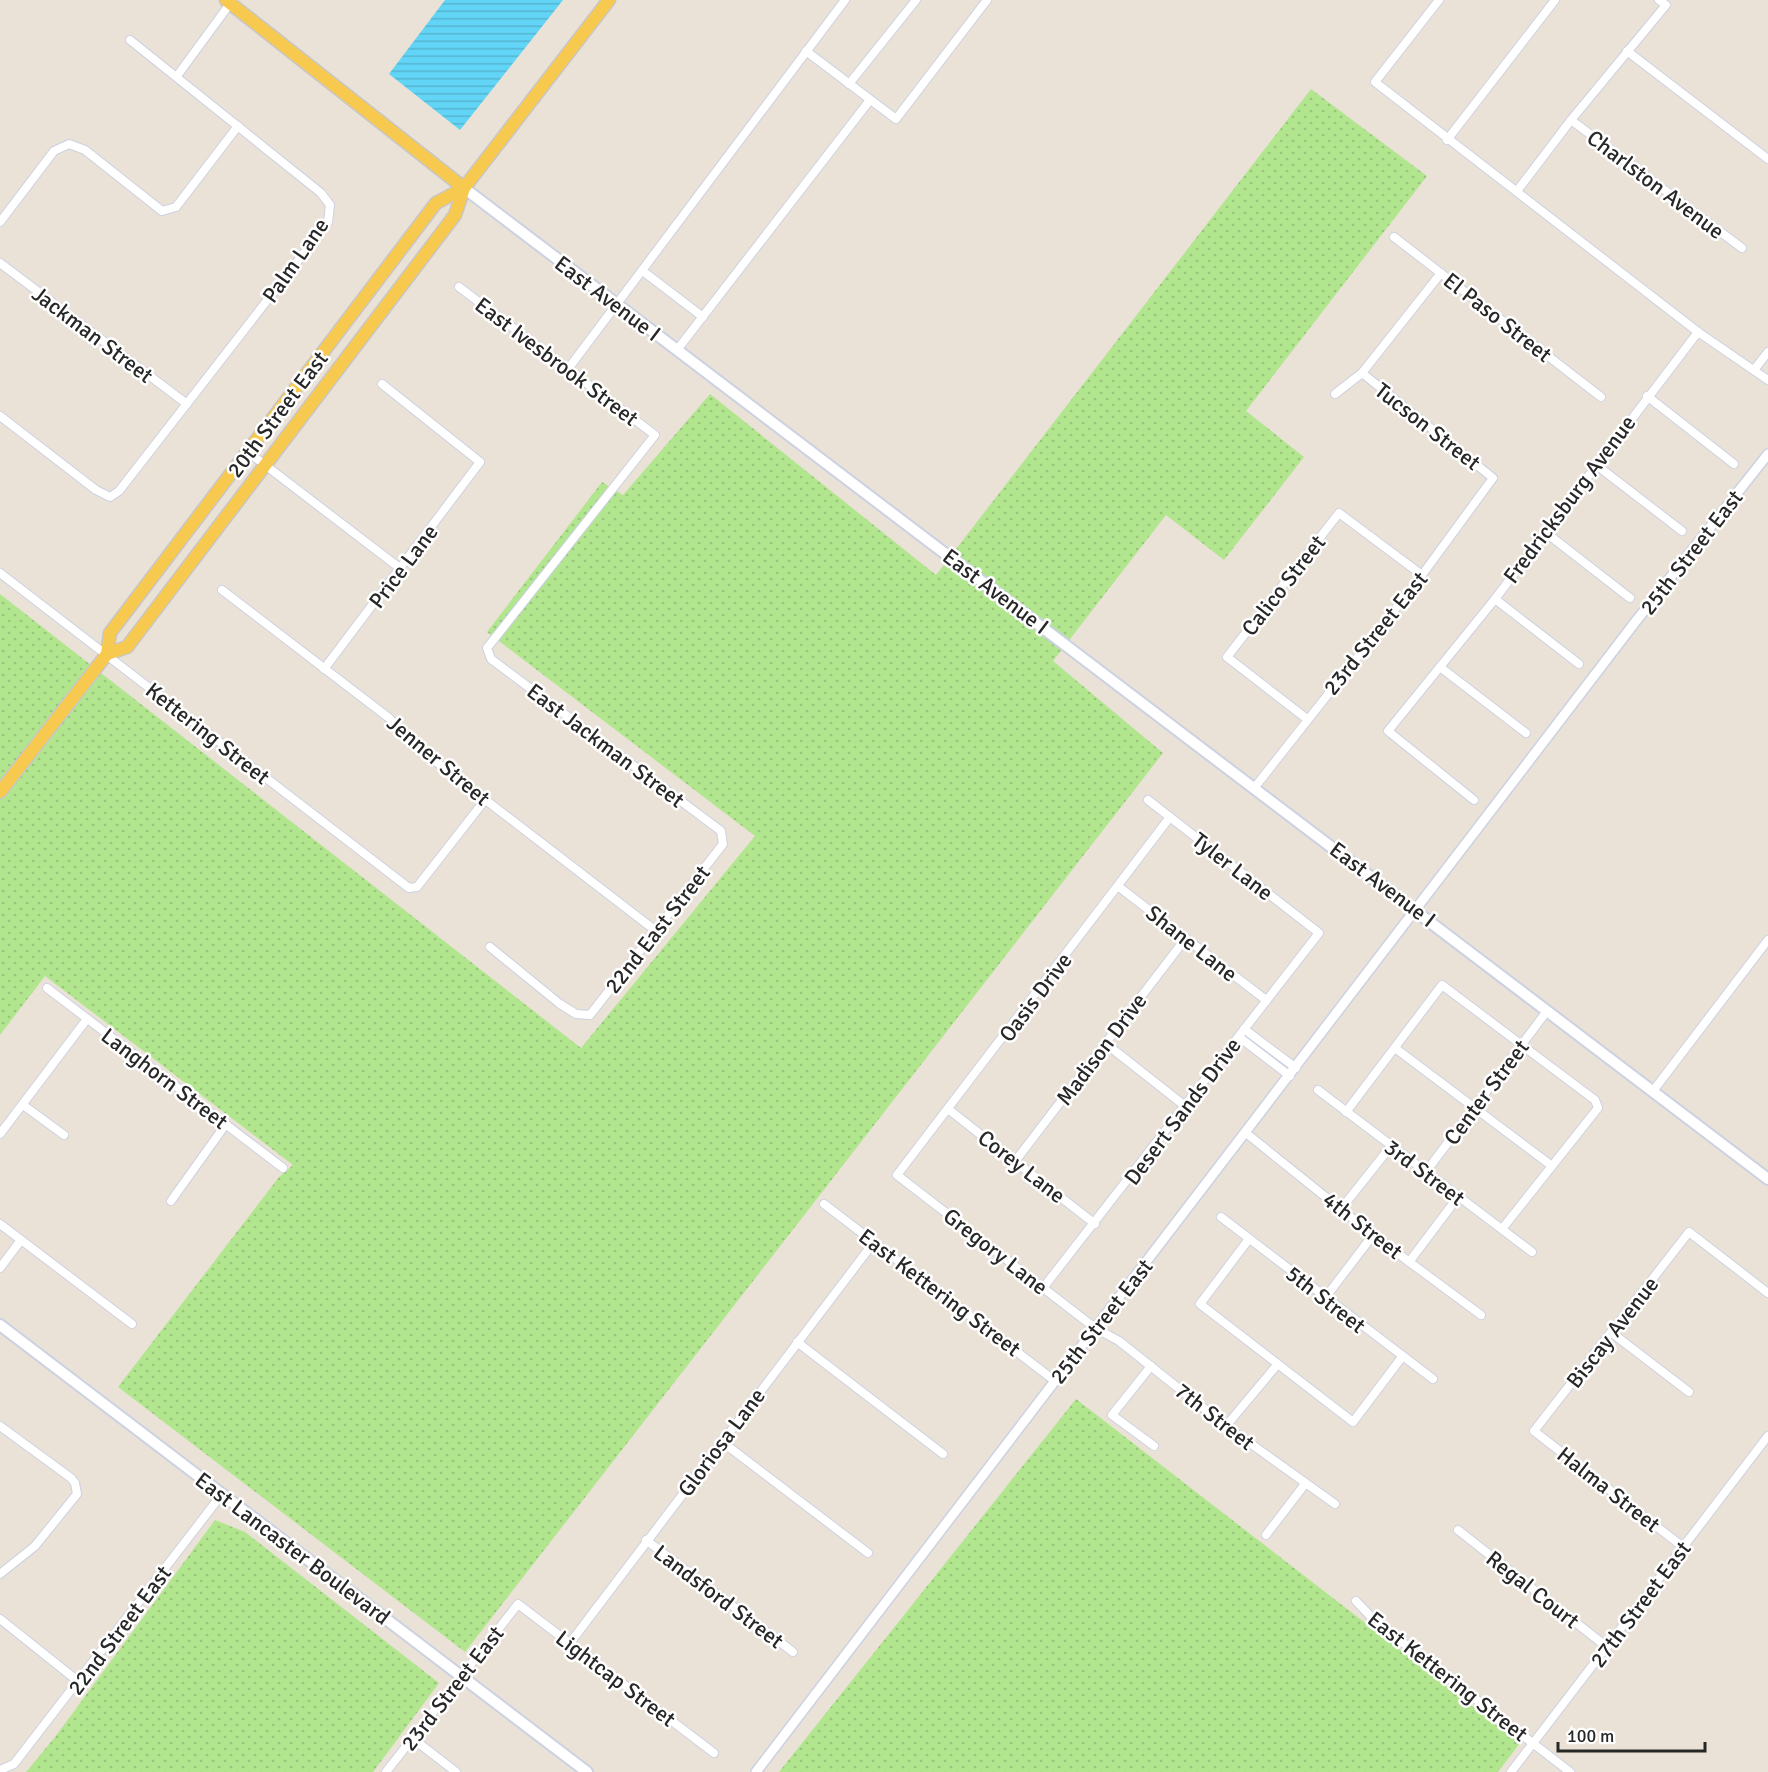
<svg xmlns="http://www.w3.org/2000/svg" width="1768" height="1772" font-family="Signika,sans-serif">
	<defs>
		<pattern id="grass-dots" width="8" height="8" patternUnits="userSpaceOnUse" patternTransform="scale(1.5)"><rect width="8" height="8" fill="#b1e68f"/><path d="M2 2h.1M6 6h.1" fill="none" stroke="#98c57b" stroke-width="1.8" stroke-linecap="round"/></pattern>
		<pattern id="water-rules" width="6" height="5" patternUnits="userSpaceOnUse" patternTransform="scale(1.5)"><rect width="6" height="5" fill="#62d4f5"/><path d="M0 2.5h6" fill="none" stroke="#55b6d2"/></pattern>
	</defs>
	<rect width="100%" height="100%" fill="#ebe2d7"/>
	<!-- grass -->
	<g fill="url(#grass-dots)">
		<polygon points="1311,89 1427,176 1246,411 1304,457 1224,560 1166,515 1053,661 1163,753 465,1652 118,1387 279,1177 293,1165 45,976 0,1035 0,594 581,1048 755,836 487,632 602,482 623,495 710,394 936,575"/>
		<polygon points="1076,1399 1520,1743 1498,1772 779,1772"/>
		<polygon points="215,1520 245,1532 439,1683 373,1772 26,1772 55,1737"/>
	</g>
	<!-- water -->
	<polygon fill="url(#water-rules)" points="445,0 563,0 460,130 389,74"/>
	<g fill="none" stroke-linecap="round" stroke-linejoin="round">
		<!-- minor casing -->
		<g stroke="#ccd1e2" stroke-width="10">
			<g id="minor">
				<polyline points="1439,0 1375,82 1698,332 1768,380"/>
				<polyline points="806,51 896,119 987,0"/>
				<polyline points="1627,51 1768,159"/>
				<polyline points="177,76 232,1"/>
				<polyline points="849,84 916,0"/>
				<polyline points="1571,120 1742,248"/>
				<polyline points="1447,140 1555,0"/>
				<polyline points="1517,191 1571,120 1666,5 1659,0"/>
				<polyline points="0,222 54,151 69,144 85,150 162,211 176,207 238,126"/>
				<polyline points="1394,237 1601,397"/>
				<polyline points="0,263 187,404"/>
				<polyline points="644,272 703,317"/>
				<polyline points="459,287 655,435 487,648 491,659 721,831 723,844 590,1015 576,1014 560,1004 490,947"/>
				<polyline points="677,350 870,100"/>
				<polyline points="568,369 845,0"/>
				<polyline points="1754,370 1768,352"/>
				<polyline points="1335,394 1362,373 1441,273"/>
				<polyline points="1647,396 1734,464"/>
				<polyline points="0,416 96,490 110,497 119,491 328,222 330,205 321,193 130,40"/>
				<polyline points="248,452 401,569"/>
				<polyline points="1595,464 1682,531"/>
				<polyline points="1545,532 1630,598"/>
				<polyline points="0,573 409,888 417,887 485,800"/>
				<polyline points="222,590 389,718 422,751 656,931"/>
				<polyline points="1495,599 1579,664"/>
				<polyline points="1440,667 1526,733"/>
				<polyline points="324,669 480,462 382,384"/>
				<polyline points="1307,719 1227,657 1339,513 1422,575"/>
				<polyline points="1255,787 1422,575 1493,478 1362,373"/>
				<polyline points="1474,800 1388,731 1495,599 1698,332"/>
				<polyline points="1170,817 897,1175 1095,1328 1119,1341 1226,1426 1335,1504"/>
				<polyline points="1119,887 1266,1000"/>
				<polyline points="47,988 283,1168"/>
				<polyline points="1244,1029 1296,1068"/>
				<polyline points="1239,1037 1290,1076"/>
				<polyline points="1105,1043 1185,1106"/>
				<polyline points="1395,1048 1552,1166"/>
				<polyline points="1318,1090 1532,1252"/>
				<polyline points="1653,1091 1768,940"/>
				<polyline points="23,1105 64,1135"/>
				<polyline points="948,1109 1095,1224"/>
				<polyline points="1346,1112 1442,985 1595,1100 1598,1108 1502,1229"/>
				<polyline points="1246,1133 1373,1235 1481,1315"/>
				<polyline points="0,1134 87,1019"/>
				<polyline points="1016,1160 1186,938"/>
				<polyline points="1425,1173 1547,1011"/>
				<polyline points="171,1201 226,1124"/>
				<polyline points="824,1204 1055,1381"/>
				<polyline points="1341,1209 1391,1146"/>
				<polyline points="1221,1217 1433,1379"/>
				<polyline points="0,1224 132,1324"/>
				<polyline points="1249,1239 1200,1304 1353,1422 1402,1357"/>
				<polyline points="1409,1262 1458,1197"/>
				<polyline points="0,1268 21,1240"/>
				<polyline points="1043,1288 1319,933 1148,800"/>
				<polyline points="1325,1298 1373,1235"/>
				<polyline points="1612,1333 1689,1392"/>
				<polyline points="797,1342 943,1454"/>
				<polyline points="1151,1366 1112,1415 1154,1446"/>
				<polyline points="0,1426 71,1478 75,1483 77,1494 35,1546 0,1574"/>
				<polyline points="1226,1426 1277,1365"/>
				<polyline points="721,1441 868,1553"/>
				<polyline points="1458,1530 1607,1647"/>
				<polyline points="1266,1535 1305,1484"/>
				<polyline points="646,1540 793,1652"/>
				<polyline points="1683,1547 1534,1431 1689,1232 1768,1293"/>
				<polyline points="1356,1601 1375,1621 1570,1772"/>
				<polyline points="0,1619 79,1682"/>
				<polyline points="570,1643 874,1242"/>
				<polyline points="412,1738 456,1772"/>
				<polyline points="0,1770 14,1764 222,1494"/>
				<polyline points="386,1772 518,1604 714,1753"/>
				<polyline points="1511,1772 1768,1436"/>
			</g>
		</g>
		<!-- tertiary casing -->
		<g stroke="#ccd1e2" stroke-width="12">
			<polyline id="tertiary" points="756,1772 1636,621 1768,454"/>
		</g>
		<!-- secondary casing -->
		<g stroke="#ccd1e2" stroke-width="14">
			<g id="secondary">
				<polyline points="464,188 1768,1179"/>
				<polyline points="0,1325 587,1772"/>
			</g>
		</g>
		<!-- primary casing -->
		<g stroke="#c7c7c7" stroke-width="15">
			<g id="primary">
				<polyline points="226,0 464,188"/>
				<polyline points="107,654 127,647 455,215 464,188 609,0"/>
				<polyline points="0,792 107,654 110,633 436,203 464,188"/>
			</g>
		</g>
		<!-- minor -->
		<use href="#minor" stroke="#fff" stroke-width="8"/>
		<!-- tertiary -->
		<use href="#tertiary" stroke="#fff" stroke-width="9"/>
		<!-- secondary -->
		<use href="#secondary" stroke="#fff" stroke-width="10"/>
		<!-- primary -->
		<use href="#primary" stroke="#f8c94f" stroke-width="12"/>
	</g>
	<g text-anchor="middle" stroke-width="5" stroke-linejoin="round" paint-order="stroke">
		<!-- street labels -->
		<g font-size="22" fill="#272727" stroke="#fff">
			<text transform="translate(1656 184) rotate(37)" y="8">Charlston Avenue</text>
			<text transform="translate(295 260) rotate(-55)" y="8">Palm Lane</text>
			<text transform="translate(608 298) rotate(37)" y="8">East Avenue I</text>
			<text transform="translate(1498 317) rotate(38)" y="8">El Paso Street</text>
			<text transform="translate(93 334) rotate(37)" y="8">Jackman Street</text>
			<text transform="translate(557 361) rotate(37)" y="8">East Ivesbrook Street</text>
			<text transform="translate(277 414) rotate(-53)" y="8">20th Street East</text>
			<text transform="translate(1428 426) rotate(38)" y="8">Tucson Street</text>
			<text transform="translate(1569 499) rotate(-53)" y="8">Fredricksburg Avenue</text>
			<text transform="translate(1691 552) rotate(-52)" y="8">25th Street East</text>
			<text transform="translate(403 566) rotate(-53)" y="8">Price Lane</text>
			<text transform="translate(1283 585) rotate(-52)" y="8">Calico Street</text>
			<text transform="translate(996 591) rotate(37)" y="8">East Avenue I</text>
			<text transform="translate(1375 633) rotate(-51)" y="8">23rd Street East</text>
			<text transform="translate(208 733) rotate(38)" y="8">Kettering Street</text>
			<text transform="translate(606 745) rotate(37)" y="8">East Jackman Street</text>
			<text transform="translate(439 760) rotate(40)" y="8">Jenner Street</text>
			<text transform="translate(1233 866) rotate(38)" y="8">Tyler Lane</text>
			<text transform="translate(1383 884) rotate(37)" y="8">East Avenue I</text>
			<text transform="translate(657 929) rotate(-52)" y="8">22nd East Street</text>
			<text transform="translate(1192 943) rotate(38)" y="8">Shane Lane</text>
			<text transform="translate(1035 997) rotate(-53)" y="8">Oasis Drive</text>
			<text transform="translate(1101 1049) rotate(-53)" y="8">Madison Drive</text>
			<text transform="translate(165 1078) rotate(37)" y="8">Langhorn Street</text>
			<text transform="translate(1486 1092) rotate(-53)" y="8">Center Street</text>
			<text transform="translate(1182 1111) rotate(-53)" y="8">Desert Sands Drive</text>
			<text transform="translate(1022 1166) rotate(38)" y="8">Corey Lane</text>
			<text transform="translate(1425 1172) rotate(37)" y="8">3rd Street</text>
			<text transform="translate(1363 1225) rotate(38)" y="8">4th Street</text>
			<text transform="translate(996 1251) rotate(38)" y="8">Gregory Lane</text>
			<text transform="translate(940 1292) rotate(37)" y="8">East Kettering Street</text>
			<text transform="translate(1326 1299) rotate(38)" y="8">5th Street</text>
			<text transform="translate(1101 1321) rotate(-52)" y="8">25th Street East</text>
			<text transform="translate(1612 1332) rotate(-52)" y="8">Biscay Avenue</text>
			<text transform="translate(1215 1416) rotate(38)" y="8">7th Street</text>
			<text transform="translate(721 1442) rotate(-53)" y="8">Gloriosa Lane</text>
			<text transform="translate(1609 1489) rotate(38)" y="8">Halma Street</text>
			<text transform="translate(293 1548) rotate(37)" y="8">East Lancaster Boulevard</text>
			<text transform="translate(1533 1589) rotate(38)" y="8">Regal Court</text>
			<text transform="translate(719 1596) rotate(37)" y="8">Landsford Street</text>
			<text transform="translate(1640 1604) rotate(-53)" y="8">27th Street East</text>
			<text transform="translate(119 1630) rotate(-53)" y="8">22nd Street East</text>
			<text transform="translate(1448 1676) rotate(38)" y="8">East Kettering Street</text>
			<text transform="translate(616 1678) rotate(37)" y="8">Lightcap Street</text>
			<text transform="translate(452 1688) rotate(-52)" y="8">23rd Street East</text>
		</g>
	</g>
	<!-- scale -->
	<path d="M1558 1742v9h147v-9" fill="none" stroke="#272727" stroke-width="3"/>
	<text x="1567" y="1742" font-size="18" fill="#272727" stroke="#ffffff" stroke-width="4.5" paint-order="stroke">100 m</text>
</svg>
